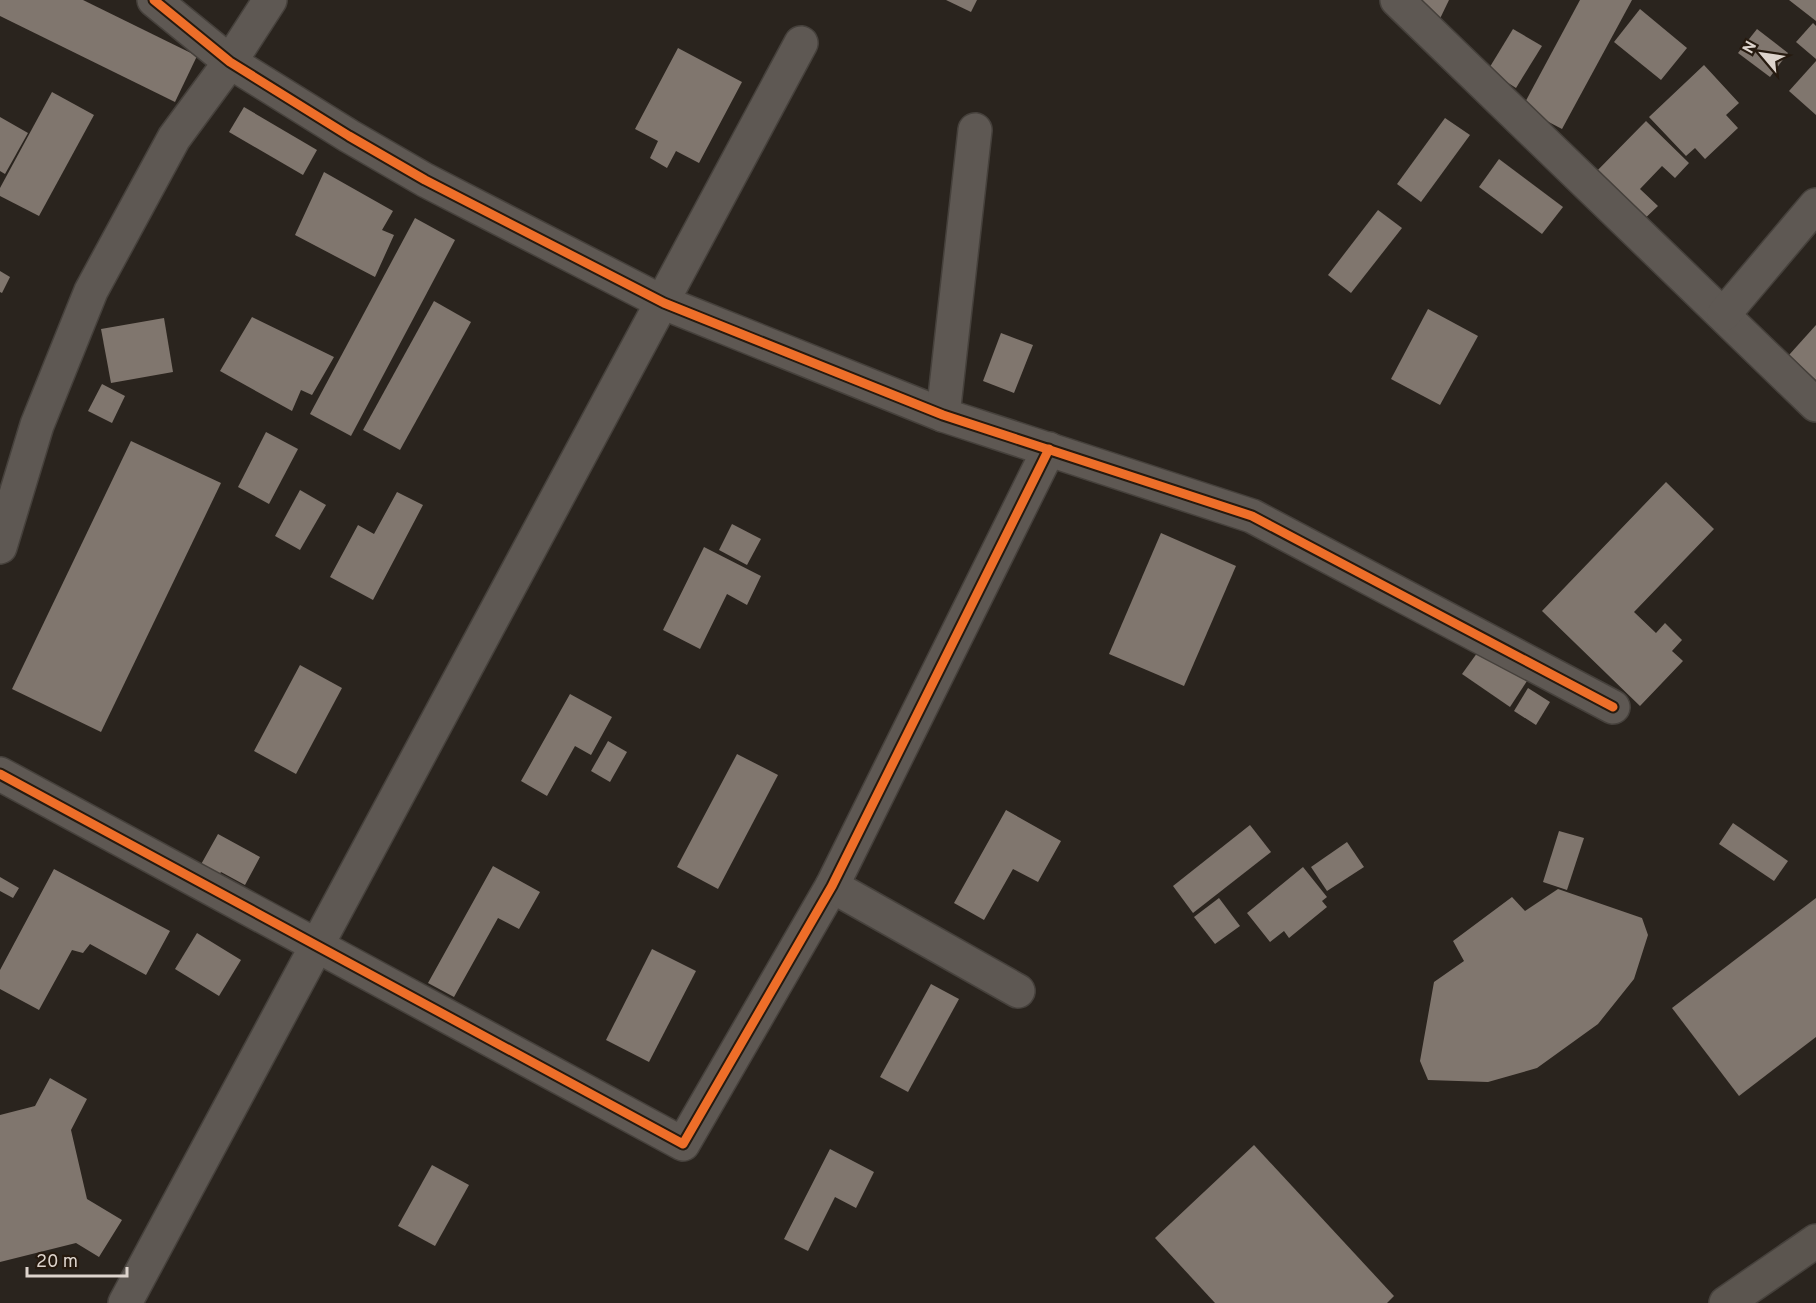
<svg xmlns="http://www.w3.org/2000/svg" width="1816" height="1303" font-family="Overpass,sans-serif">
	<rect width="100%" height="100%" fill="#2a241e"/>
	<!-- building -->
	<g fill="#80766e">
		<polygon points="0,0 83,0 197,56 175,102 0,16"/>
		<polygon points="946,0 977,0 971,12"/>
		<polygon points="1411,0 1449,0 1434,31"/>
		<polygon points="1580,0 1632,0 1562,129 1522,108"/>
		<polygon points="1789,0 1816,0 1816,21"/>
		<polygon points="1640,9 1687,48 1661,80 1614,42"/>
		<polygon points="1813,23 1816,26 1816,59 1796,42"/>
		<polygon points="1513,29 1542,46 1516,88 1488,70"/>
		<polygon points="1757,29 1788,53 1770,77 1738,53"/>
		<polygon points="678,48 742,82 699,163 676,151 667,168 650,158 658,141 635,129"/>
		<polygon points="1816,61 1816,115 1789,91"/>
		<polygon points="1704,65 1739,103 1726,115 1738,128 1705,159 1695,148 1686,156 1649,117"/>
		<polygon points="52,92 94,115 39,216 0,196 0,188"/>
		<polygon points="244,107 317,150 303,175 229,132"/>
		<polygon points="0,117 28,133 5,174 0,171"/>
		<polygon points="1445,118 1470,135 1421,202 1397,184"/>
		<polygon points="1646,121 1689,163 1675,178 1662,166 1640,189 1658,206 1639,224 1591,177"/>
		<polygon points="1499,159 1563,207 1542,234 1479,187"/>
		<polygon points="324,172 393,211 382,230 394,235 375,277 295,235"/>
		<polygon points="1378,210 1402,228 1351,293 1328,275"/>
		<polygon points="415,218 455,240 351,436 310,414"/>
		<polygon points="0,271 10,277 2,293 0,292"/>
		<polygon points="434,301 471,322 400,450 363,430"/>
		<polygon points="1428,309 1478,336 1440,405 1391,379"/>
		<polygon points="252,317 334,357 312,395 301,390 292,411 220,371"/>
		<polygon points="164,318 173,372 111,383 101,329"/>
		<polygon points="1816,325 1816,380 1789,355"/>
		<polygon points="1001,333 1033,345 1014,393 983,381"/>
		<polygon points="102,384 125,396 112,423 88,411"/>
		<polygon points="266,432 298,449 269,504 238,487"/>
		<polygon points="131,441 221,483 101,732 12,689"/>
		<polygon points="1666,482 1714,529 1634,612 1656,633 1665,623 1682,640 1672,651 1683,661 1640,706 1542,611"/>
		<polygon points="300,490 326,505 300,550 275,536"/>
		<polygon points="397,492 423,505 373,600 330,577 358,525 374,534"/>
		<polygon points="732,524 761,539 747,565 719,550"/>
		<polygon points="1161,533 1236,566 1184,686 1109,654"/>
		<polygon points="704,547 761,576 747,605 727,594 700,649 663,630"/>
		<polygon points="1480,649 1527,681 1510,707 1462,674"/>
		<polygon points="300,665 342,688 296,774 254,751"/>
		<polygon points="1528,688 1550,702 1536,725 1514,711"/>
		<polygon points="570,694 612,717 591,755 575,746 547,796 521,781"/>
		<polygon points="608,741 627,752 610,782 591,771"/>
		<polygon points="737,754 778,775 718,889 677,867"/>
		<polygon points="1006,810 1061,841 1038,882 1013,869 984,920 954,903"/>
		<polygon points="1733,823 1788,861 1774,881 1719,844"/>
		<polygon points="1250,825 1271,852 1193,913 1173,886"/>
		<polygon points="1559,831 1584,838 1567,890 1543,882"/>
		<polygon points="218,834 260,857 245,885 221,872 217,878 199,868"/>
		<polygon points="1347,842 1364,867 1327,891 1311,867"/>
		<polygon points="493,866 540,892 519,929 498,918 454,997 428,983"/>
		<polygon points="1303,867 1327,897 1322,901 1327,907 1289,938 1284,931 1270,942 1247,913"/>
		<polygon points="54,869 170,931 146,975 90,944 83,953 72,950 39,1010 0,989 0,970"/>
		<polygon points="0,877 19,888 13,898 0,891"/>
		<polygon points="1558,889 1642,918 1648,935 1634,979 1598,1024 1537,1068 1488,1082 1428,1080 1420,1061 1434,982 1464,961 1453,941 1512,897 1525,911"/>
		<polygon points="1219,898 1240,926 1215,944 1194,917"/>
		<polygon points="1816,898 1816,1037 1739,1096 1672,1008"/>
		<polygon points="197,933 241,960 219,996 175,969"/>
		<polygon points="652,949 696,971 649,1062 606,1040"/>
		<polygon points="931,984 959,999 908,1092 880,1077"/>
		<polygon points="50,1078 87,1099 71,1130 87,1199 122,1220 99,1257 76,1243 0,1262 0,1115 35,1106"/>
		<polygon points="1254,1145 1394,1296 1387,1303 1215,1303 1155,1238"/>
		<polygon points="830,1149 874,1172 856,1208 835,1197 808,1251 784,1239"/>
		<polygon points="432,1165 469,1185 435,1246 398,1226"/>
	</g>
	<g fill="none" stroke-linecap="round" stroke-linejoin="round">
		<!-- street casing -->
		<g stroke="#46413c" stroke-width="36">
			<g id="street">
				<polyline points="154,0 230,62 349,136 425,180 664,303 943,415 1252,516 1613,707"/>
				<polyline points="1397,0 1816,405"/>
				<polyline points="1724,314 1816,205"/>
				<polyline points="943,415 975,130"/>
				<polyline points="0,547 37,425 91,291 174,138 230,62 270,0"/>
				<polyline points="0,774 683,1144 832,886 1049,449"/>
				<polyline points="832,886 1018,991"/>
				<polyline points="125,1303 801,43"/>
			</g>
		</g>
		<!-- secondary casing -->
		<g stroke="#46413c" stroke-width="36">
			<polyline id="secondary" points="1726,1303 1816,1241"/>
		</g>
		<!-- street -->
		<use href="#street" stroke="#5e5853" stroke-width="33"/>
		<!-- secondary -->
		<use href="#secondary" stroke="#5b554f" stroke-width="33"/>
		<!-- cycleway casing -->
		<g stroke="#261a0f" stroke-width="13">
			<g id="cycleway">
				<polyline points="154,0 230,62 349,136 425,180 664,303 943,415 1252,516 1613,707"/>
				<polyline points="0,774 683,1144 832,886 1049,449"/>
			</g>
		</g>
		<!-- cycleway -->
		<use href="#cycleway" stroke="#ee6e29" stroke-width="9"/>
	</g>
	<!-- north arrow -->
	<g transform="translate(1762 54) rotate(299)" stroke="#261a0f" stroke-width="4.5" paint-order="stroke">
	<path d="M0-4.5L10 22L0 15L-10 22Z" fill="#ddd4cd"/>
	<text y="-9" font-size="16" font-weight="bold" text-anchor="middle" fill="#ddd4cd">N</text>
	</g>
	<!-- scale -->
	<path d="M27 1267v9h100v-9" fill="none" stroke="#ddd4cd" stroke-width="3"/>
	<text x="36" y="1267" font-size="18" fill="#ddd4cd" stroke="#261a0f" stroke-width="4.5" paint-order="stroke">20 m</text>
</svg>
